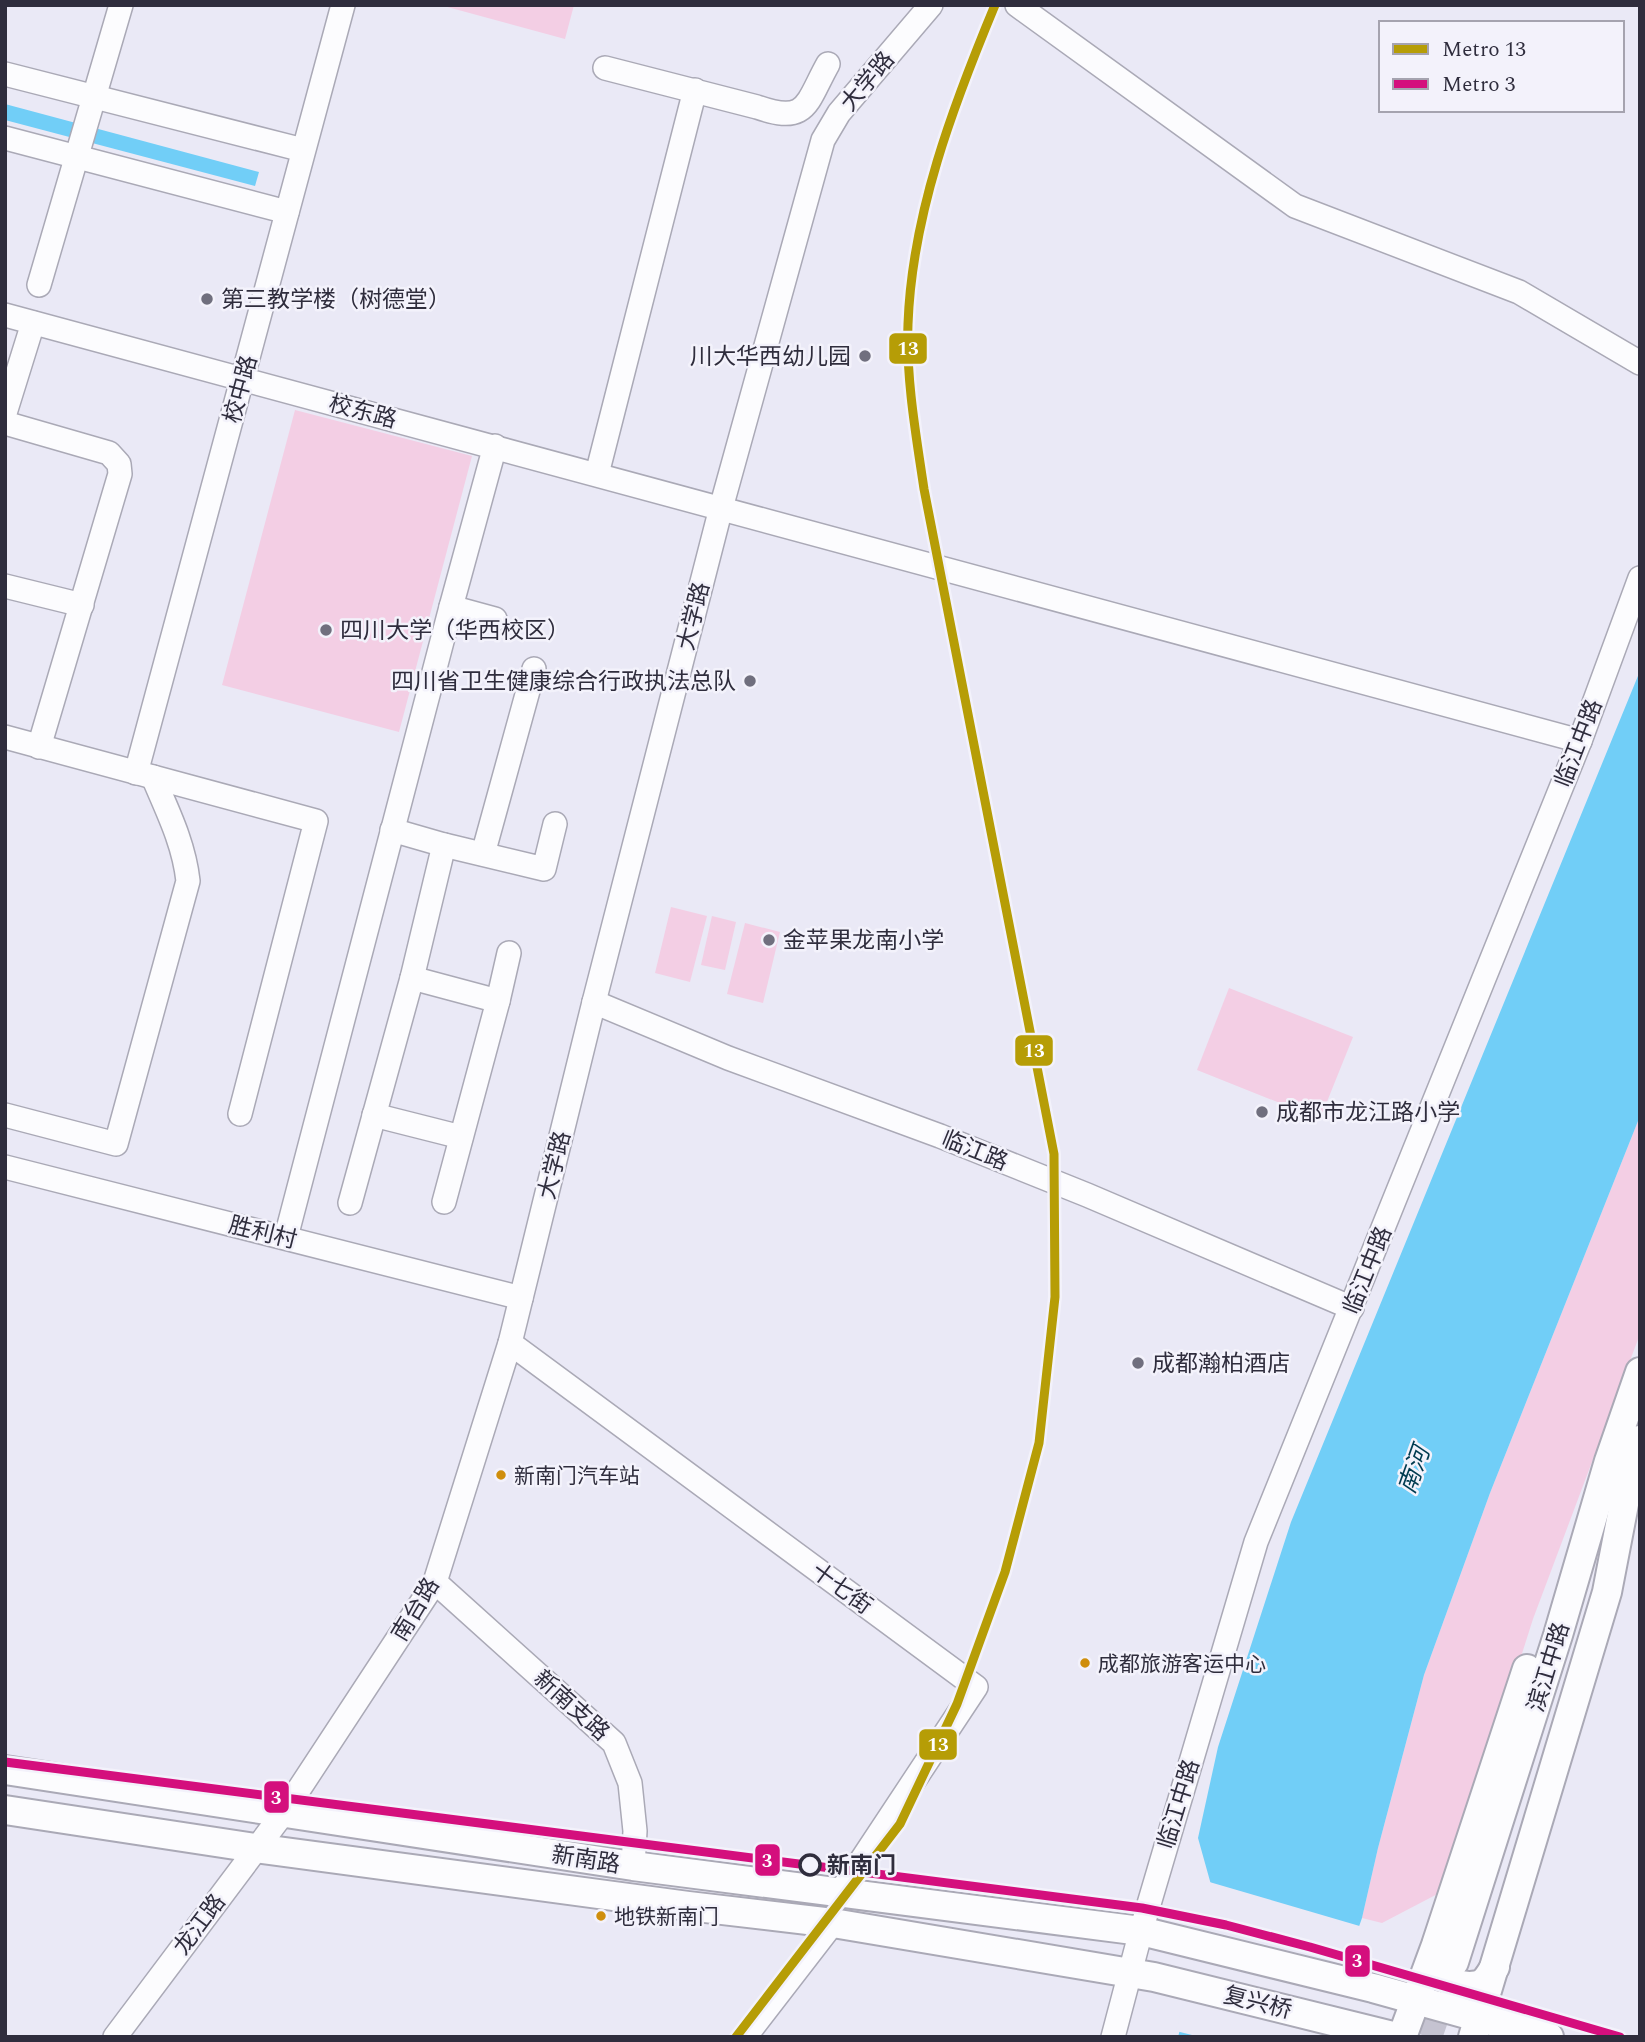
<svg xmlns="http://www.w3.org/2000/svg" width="1645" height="2042" font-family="Spectral,'Noto Sans SC',serif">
	<rect width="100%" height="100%" fill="#eae9f6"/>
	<!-- green -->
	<g fill="#f3cee4">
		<polygon points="440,5 574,5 565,39"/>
		<polygon points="295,410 472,456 399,732 222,685"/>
		<polygon points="671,907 707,916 690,982 655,973"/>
		<polygon points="712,916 736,922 725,970 701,965"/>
		<polygon points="745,923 780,932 763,1003 727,994"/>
		<polygon points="1229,988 1353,1037 1320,1119 1197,1070"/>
		<polygon points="1640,1116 1640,1334 1533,1619 1447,1889 1382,1923 1362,1918 1378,1848 1424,1675 1490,1493"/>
	</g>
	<!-- water -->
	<g fill="#71cef7">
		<polygon points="5,104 259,172 255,186 5,120"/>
		<polygon points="1640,671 1640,1116 1490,1493 1424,1675 1378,1848 1362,1918 1320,2037 1178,2037 1215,1899 1198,1838 1218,1747 1291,1522"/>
	</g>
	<!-- pier -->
	<polygon fill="#eae9f6" points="1206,1881 1363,1927 1324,2037 1200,2037 1176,2031 1212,1899"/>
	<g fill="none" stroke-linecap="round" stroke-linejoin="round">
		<!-- major-tunnel -->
		<polyline stroke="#c5c3d1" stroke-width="28" stroke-dasharray="28 14" stroke-linecap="butt" points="1428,2037 1446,1985"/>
		<!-- minor casing -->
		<g stroke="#aaa9b6" stroke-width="26">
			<g id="minor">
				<polyline points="1017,5 1295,206 1519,292 1640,363"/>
				<path d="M605,68L757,107C808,125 806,103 828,64"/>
				<polyline points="5,74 303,150"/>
				<polyline points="5,138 287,212"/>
				<polyline points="39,285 121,5"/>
				<polyline points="5,315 1580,741"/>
				<polyline points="5,413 33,323"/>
				<polyline points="5,423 109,453 119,464 120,474 39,747"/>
				<polyline points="597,474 695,90"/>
				<polyline points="5,586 82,605"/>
				<polyline points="451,607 495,446"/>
				<polyline points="5,737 316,821 240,1114"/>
				<polyline points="136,773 343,5"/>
				<polyline points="444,845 544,869 555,824"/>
				<polyline points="483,854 534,669"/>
				<polyline points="412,978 498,1001 509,953"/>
				<polyline points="594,1002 728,1058 940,1136 1087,1195 1352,1308"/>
				<path d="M5,1115L116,1144L188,881C184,844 168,812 153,777"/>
				<polyline points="374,1115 461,1137"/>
				<polyline points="5,1167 521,1298"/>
				<polyline points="444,1202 498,1001"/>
				<polyline points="350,1203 412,978 444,845 392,830"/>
				<polyline points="286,1237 451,607 495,619"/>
				<polyline points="510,1343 976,1687 841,1891"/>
				<polyline points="435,1582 614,1743 630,1783 635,1831 633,1866"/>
				<polyline points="115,2037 284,1812 435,1582 510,1343 594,1002 721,508 823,140 839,113 931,5"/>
				<polyline points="745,2037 833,1923"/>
				<polyline points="1113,2037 1141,1931 1256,1542 1580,741 1640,578"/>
			</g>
		</g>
		<!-- major casing -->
		<g stroke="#aaa9b6" stroke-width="32">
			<g id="major">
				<polyline points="1625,1484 1640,1440"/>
				<polyline points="5,1770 633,1866 1141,1931 1373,1988 1549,2037"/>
				<polyline points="5,1810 255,1848 688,1906 833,1923 1154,1977 1397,2037"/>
				<path d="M1435,1951C1435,1957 1434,1963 1435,1968C1441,1983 1473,1992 1485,1981C1489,1977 1492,1971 1495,1967"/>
				<polyline points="1454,1962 1558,1635 1609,1461 1640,1372"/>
				<polyline points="1402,2037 1436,1945 1527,1669"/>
				<polyline points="1473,2037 1607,1592 1631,1468"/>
			</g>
		</g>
		<!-- minor -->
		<use href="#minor" stroke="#fcfcfe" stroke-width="23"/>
		<!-- major -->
		<use href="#major" stroke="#fcfcfe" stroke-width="28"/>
		<!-- metro-1 casing -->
		<g stroke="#f3f2fb" stroke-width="14">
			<path id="metro-1" d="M736,2037L900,1824L957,1704L1005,1572L1039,1443L1055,1297L1054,1154L924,489C916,435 906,379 908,324C912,214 953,106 995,5"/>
		</g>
		<!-- metro-2 casing -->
		<g stroke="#f3f2fb" stroke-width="14">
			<polyline id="metro-2" points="5,1762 1142,1908 1226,1925 1310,1947 1620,2037"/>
		</g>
		<!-- metro-1 -->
		<use href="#metro-1" stroke="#b69d06" stroke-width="9"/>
		<!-- metro-2 -->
		<use href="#metro-2" stroke="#d40f7d" stroke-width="9"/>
	</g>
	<!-- markers -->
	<g fill="#706f7e" stroke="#f3f2fb" stroke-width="2.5">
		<circle cx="207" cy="299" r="7"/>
		<circle cx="865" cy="356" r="7"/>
		<circle cx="326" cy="630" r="7"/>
		<circle cx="750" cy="681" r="7"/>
		<circle cx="769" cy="940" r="7"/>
		<circle cx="1262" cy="1112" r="7"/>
		<circle cx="1138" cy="1363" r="7"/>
	</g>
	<g fill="#cf8e0c" stroke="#f3f2fb" stroke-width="2.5">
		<circle cx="501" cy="1475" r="6"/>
		<circle cx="1085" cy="1663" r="6"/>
		<circle cx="601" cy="1916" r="6"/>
	</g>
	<circle fill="#f3f2fb" stroke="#2f2d3d" stroke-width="3.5" cx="810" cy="1865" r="10"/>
	<g text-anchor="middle" stroke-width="5" stroke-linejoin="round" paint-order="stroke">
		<!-- bus labels -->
		<g font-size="21" fill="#2f2d3d" stroke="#f3f2fb" text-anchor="start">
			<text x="514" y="1483">新南门汽车站</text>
			<text x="1098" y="1671">成都旅游客运中心</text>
			<text x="614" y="1924">地铁新南门</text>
		</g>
		<!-- street labels -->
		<g font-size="23" fill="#2f2d3d" stroke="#f3f2fb">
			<text transform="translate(867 81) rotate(-50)" y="8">大学路</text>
			<text transform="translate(240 389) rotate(-75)" y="8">校中路</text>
			<text transform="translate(363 411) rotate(15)" y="8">校东路</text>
			<text transform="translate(693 616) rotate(-76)" y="8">大学路</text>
			<text transform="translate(1578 743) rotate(-69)" y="8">临江中路</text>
			<text transform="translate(975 1150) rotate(22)" y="8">临江路</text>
			<text transform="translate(554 1165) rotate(-76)" y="8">大学路</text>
			<text transform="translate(263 1232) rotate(14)" y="8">胜利村</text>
			<text transform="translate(1367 1270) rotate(-68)" y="8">临江中路</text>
			<text transform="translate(842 1588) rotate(36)" y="8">十七街</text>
			<text transform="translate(415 1609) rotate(-59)" y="8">南台路</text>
			<text transform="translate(1548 1667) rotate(-73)" y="8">滨江中路</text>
			<text transform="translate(572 1705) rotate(42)" y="8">新南支路</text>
			<text transform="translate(1178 1804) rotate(-73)" y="8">临江中路</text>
			<text transform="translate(586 1859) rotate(9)" y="8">新南路</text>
			<text transform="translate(199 1924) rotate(-53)" y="8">龙江路</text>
			<text transform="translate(1258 2002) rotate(14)" y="8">复兴桥</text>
		</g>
		<!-- poi labels -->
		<g font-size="23" fill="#2f2d3d" stroke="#f3f2fb" text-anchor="start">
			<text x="221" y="307">第三教学楼（树德堂）</text>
			<text x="851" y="364" text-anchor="end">川大华西幼儿园</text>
			<text x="340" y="638">四川大学（华西校区）</text>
			<text x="736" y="689" text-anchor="end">四川省卫生健康综合行政执法总队</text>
			<text x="783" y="948">金苹果龙南小学</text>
			<text x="1276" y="1120">成都市龙江路小学</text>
			<text x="1152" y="1371">成都瀚柏酒店</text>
		</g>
		<!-- stop labels -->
		<g font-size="23" font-weight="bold" fill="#2f2d3d" stroke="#f3f2fb" text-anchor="start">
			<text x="827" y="1873">新南门</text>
		</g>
		<!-- water labels -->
		<g font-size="24" font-style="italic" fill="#003b50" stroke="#f3f2fb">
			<text transform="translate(1414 1470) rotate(-70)" y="8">南河</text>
		</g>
	</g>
	<g stroke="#f3f2fb" stroke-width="2.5">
		<rect x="888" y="332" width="40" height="33" rx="7" fill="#b69d06"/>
		<rect x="1014" y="1034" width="40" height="33" rx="7" fill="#b69d06"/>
		<rect x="918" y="1728" width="40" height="33" rx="7" fill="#b69d06"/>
		<rect x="263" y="1780" width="27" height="34" rx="7" fill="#d40f7d"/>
		<rect x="754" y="1843" width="27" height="34" rx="7" fill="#d40f7d"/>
		<rect x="1344" y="1944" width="27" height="34" rx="7" fill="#d40f7d"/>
	</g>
	<g font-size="19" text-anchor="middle" font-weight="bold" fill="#fff">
		<text x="908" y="355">13</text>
		<text x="1034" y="1057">13</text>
		<text x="938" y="1751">13</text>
		<text x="276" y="1804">3</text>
		<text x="767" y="1867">3</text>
		<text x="1357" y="1967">3</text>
	</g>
	<!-- border -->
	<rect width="1645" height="2042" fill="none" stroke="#2f2d3d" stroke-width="14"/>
	<!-- legend -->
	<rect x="1379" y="21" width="245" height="91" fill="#f3f2fb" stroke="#a5a3af" stroke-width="2"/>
	<rect x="1393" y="44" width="35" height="10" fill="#b69d06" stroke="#a5a3af" stroke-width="2"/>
	<text x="1442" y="56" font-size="21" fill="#2f2d3d">Metro 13</text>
	<rect x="1393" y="79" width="35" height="10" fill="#d40f7d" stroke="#a5a3af" stroke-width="2"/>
	<text x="1442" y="91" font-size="21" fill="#2f2d3d">Metro 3</text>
</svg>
